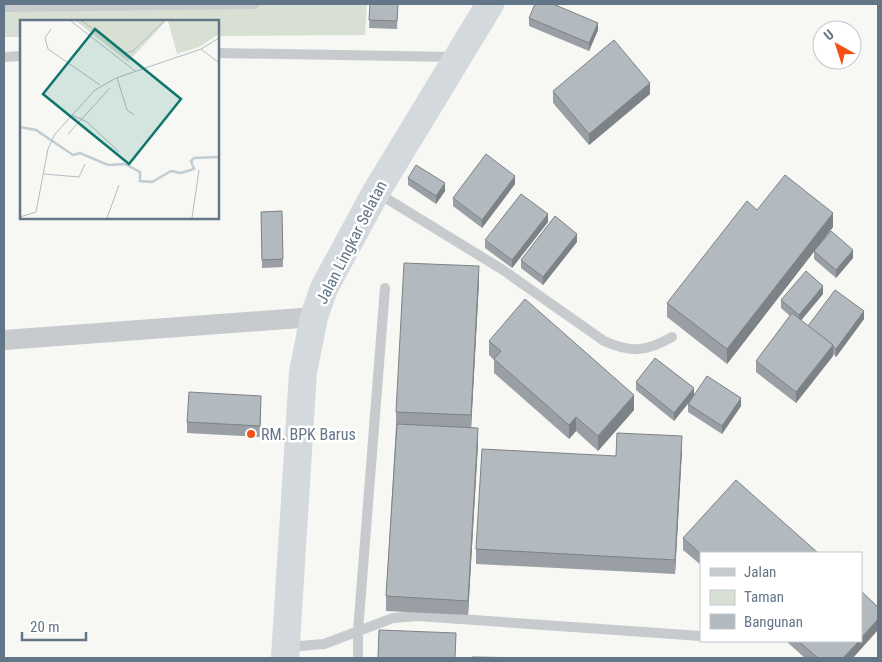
<svg xmlns="http://www.w3.org/2000/svg" width="882" height="662" font-family="'Roboto Condensed',sans-serif">
	<rect width="100%" height="100%" fill="#f7f7f4"/>
	<!-- green -->
	<polygon fill="#d8e0d4" points="4,4 367,4 365,35 218,36 218,21 21,21 21,37 4,37"/>
	<g fill="none" stroke-linecap="round" stroke-linejoin="round">
		<!-- service -->
		<g stroke="#c7cbce" stroke-width="10">
			<polyline points="4,7 254,4"/>
			<polyline points="218,53 455,57"/>
			<polyline points="4,57 21,56"/>
			<path d="M376,192L503,270L604,341C631,353 646,352 672,337"/>
			<polyline points="287,647 324,644 393,618 417,616 701,636"/>
			<polyline points="358,658 358,631 385,288"/>
		</g>
		<!-- minor -->
		<polyline stroke="#c7cbce" stroke-width="20" points="4,340 314,317"/>
		<!-- trunk -->
		<polyline stroke="#d4d9de" stroke-width="28" points="285,658 303,372 314,317 324,288 376,192 490,4"/>
	</g>
	<!-- wall -->
	<g fill="#999fa4">
		<polygon points="370,4 398,4 397,29 369,28"/>
		<polygon points="529,18 598,30 589,51 529,26"/>
		<polygon points="553,91 650,94 589,145 553,103"/>
		<polygon points="408,178 445,191 436,204 408,185"/>
		<polygon points="515,184 482,228 453,206 453,198"/>
		<polygon points="757,210 833,227 727,364 667,317 667,303"/>
		<polygon points="282,211 283,267 262,268 261,212"/>
		<polygon points="548,222 512,268 485,248 485,240"/>
		<polygon points="577,242 543,285 521,268 521,260"/>
		<polygon points="814,251 853,258 836,278 814,259"/>
		<polygon points="479,281 471,428 478,443 468,615 386,611 386,596 396,426 396,412"/>
		<polygon points="823,294 801,320 808,326 864,319 836,357 833,354 833,356 796,403 756,372 756,361 790,316 781,308 781,300"/>
		<polygon points="489,341 634,410 598,451 576,431 569,439 494,373 494,360 489,355"/>
		<polygon points="636,382 694,396 741,406 722,434 688,412 688,404 694,396 674,421 636,390"/>
		<polygon points="261,408 260,437 187,433 187,422"/>
		<polygon points="682,450 675,574 476,564 476,549 616,456"/>
		<polygon points="683,538 701,553 701,565 683,550"/>
		<polygon points="786,641 861,641 853,658 805,658"/>
	</g>
	<!-- shaded-wall -->
	<g fill="#7d8286">
		<polygon points="598,23 598,30 589,51 589,43"/>
		<polygon points="650,83 650,94 589,145 589,134"/>
		<polygon points="515,176 515,184 482,228 482,220"/>
		<polygon points="445,183 445,191 436,204 436,196"/>
		<polygon points="833,213 833,227 727,364 727,349"/>
		<polygon points="548,214 548,222 512,268 512,260"/>
		<polygon points="577,234 577,242 543,285 543,277"/>
		<polygon points="853,250 853,258 836,278 836,270"/>
		<polygon points="479,266 479,281 471,430 471,415"/>
		<polygon points="823,286 823,294 799,323 799,315"/>
		<polygon points="864,311 864,319 836,357 836,349"/>
		<polygon points="833,345 833,356 796,403 796,392"/>
		<polygon points="694,388 694,396 674,421 674,413"/>
		<polygon points="634,395 634,410 598,451 598,436"/>
		<polygon points="261,396 261,408 260,437 260,426"/>
		<polygon points="741,398 741,406 722,434 722,426"/>
		<polygon points="576,417 576,431 569,439 569,425"/>
		<polygon points="478,428 478,443 468,615 468,601"/>
		<polygon points="682,436 682,450 675,574 675,560"/>
		<polygon points="878,619 878,630 853,658 843,658 859,641 861,641 861,638"/>
	</g>
	<!-- building -->
	<g fill="#b2b9bf" stroke="#7d8286">
		<polygon points="370,4 398,4 397,21 369,20"/>
		<polygon points="535,4 553,4 598,23 589,43 529,18"/>
		<polygon points="614,40 650,83 589,134 553,91"/>
		<polygon points="486,154 515,176 482,220 453,198"/>
		<polygon points="416,165 445,183 436,196 408,178"/>
		<polygon points="785,175 833,213 727,349 667,303 747,201 757,210"/>
		<polygon points="521,194 548,214 512,260 485,240"/>
		<polygon points="282,211 283,259 262,260 261,212"/>
		<polygon points="555,216 577,234 543,277 521,260"/>
		<polygon points="831,231 853,250 836,270 814,251"/>
		<polygon points="404,263 479,266 471,415 396,412"/>
		<polygon points="806,271 823,286 799,315 781,300"/>
		<polygon points="835,290 864,311 836,349 833,347 833,345 808,326"/>
		<polygon points="525,299 634,395 598,436 576,417 569,425 494,359 501,351 489,341"/>
		<polygon points="792,313 833,345 796,392 756,361"/>
		<polygon points="655,358 694,388 674,413 636,382"/>
		<polygon points="707,376 741,398 722,426 688,404"/>
		<polygon points="189,392 261,396 260,426 187,422"/>
		<polygon points="397,424 478,428 468,601 386,596"/>
		<polygon points="617,433 682,436 675,560 476,549 482,449 616,456"/>
		<polygon points="736,480 818,553 701,554 683,538"/>
		<polygon points="861,591 878,607 878,619 861,638"/>
		<polygon points="379,630 456,633 455,658 378,658"/>
		<polygon points="798,641 859,641 843,658 818,658"/>
		<polygon points="472,657 531,658 472,658"/>
	</g>
	<!-- markers -->
	<circle fill="#f55116" stroke="#fff" stroke-width="2" cx="251" cy="434" r="5"/>
	<g text-anchor="middle" stroke-width="5" stroke-linejoin="round" paint-order="stroke">
		<!-- street labels -->
		<g font-size="16" fill="#637688" stroke="#fff">
			<text transform="translate(351 242) rotate(-63)" y="6">Jalan Lingkar Selatan</text>
		</g>
		<!-- poi labels -->
		<g font-size="16" fill="#637688" stroke="#fff" text-anchor="start">
			<text x="261" y="440">RM. BPK Barus</text>
		</g>
	</g>
	<!-- overview -->
	<g transform="translate(20 20)">
		<rect width="199" height="199" fill="#f7f7f4"/>
		<path d="M56,1H146L108,42ZM148,1H199V14L179,27L157,34Z" fill="#d8e0d4"/>
		<path fill="none" stroke="#c0cdd2" stroke-width="2.5" d="M0,107L16,110L53,135L60,133L88,145L105,144L120,152V161L132,162L151,151L161,153L174,149L171,141L174,138L199,137"/>
		<path fill="none" stroke="#b3bbc2" stroke-width="1" d="M51,1L115,51M62,1L105,33L113,31L144,1M31,9L25,18L28,29L80,65M181,29L199,43M97,58L107,90L114,95M52,95L67,102L99,132M48,114L90,68M24,154L59,157L65,144M0,197L16,192L28,129L35,114L75,70L96,58L181,29L199,18M87,198L99,165M172,198L179,150"/>
		<path fill="#0f766e" fill-opacity="0.15" stroke="#0f766e" stroke-width="2.5" d="M75,9L161,79L109,144L23,74Z"/>
		<rect width="199" height="199" fill="none" stroke="#637688" stroke-width="2.5"/>
	</g>
	<!-- border -->
	<rect width="882" height="662" fill="none" stroke="#637688" stroke-width="10"/>
	<!-- legend -->
	<rect x="700" y="552" width="162" height="90" fill="#ffffff" stroke="#c1c8cf"/>
	<rect x="710" y="568" width="25" height="8" fill="#c7cbce" stroke="#c1c8cf"/>
	<text x="744" y="577" font-size="15" fill="#637688">Jalan</text>
	<rect x="710" y="590" width="25" height="15" fill="#d8e0d4" stroke="#c1c8cf"/>
	<text x="744" y="602" font-size="15" fill="#637688">Taman</text>
	<rect x="710" y="614" width="25" height="15" fill="#b2b9bf" stroke="#c1c8cf"/>
	<text x="744" y="627" font-size="15" fill="#637688">Bangunan</text>
	<!-- north arrow -->
	<g transform="translate(837 45) rotate(321)"><circle r="24" fill="#ffffff" stroke="#c1c8cf"/>
	<path d="M0-4L9 19L0 12L-9 19Z" fill="#f55116"/>
	<text y="-8" font-size="14" font-weight="bold" text-anchor="middle" fill="#637688">U</text>
	</g>
	<!-- scale -->
	<path d="M22 632v8h64v-8" fill="none" stroke="#637688" stroke-width="2.5"/>
	<text x="30" y="632" font-size="15" fill="#637688" stroke="#ffffff" stroke-width="4" paint-order="stroke">20 m</text>
</svg>
